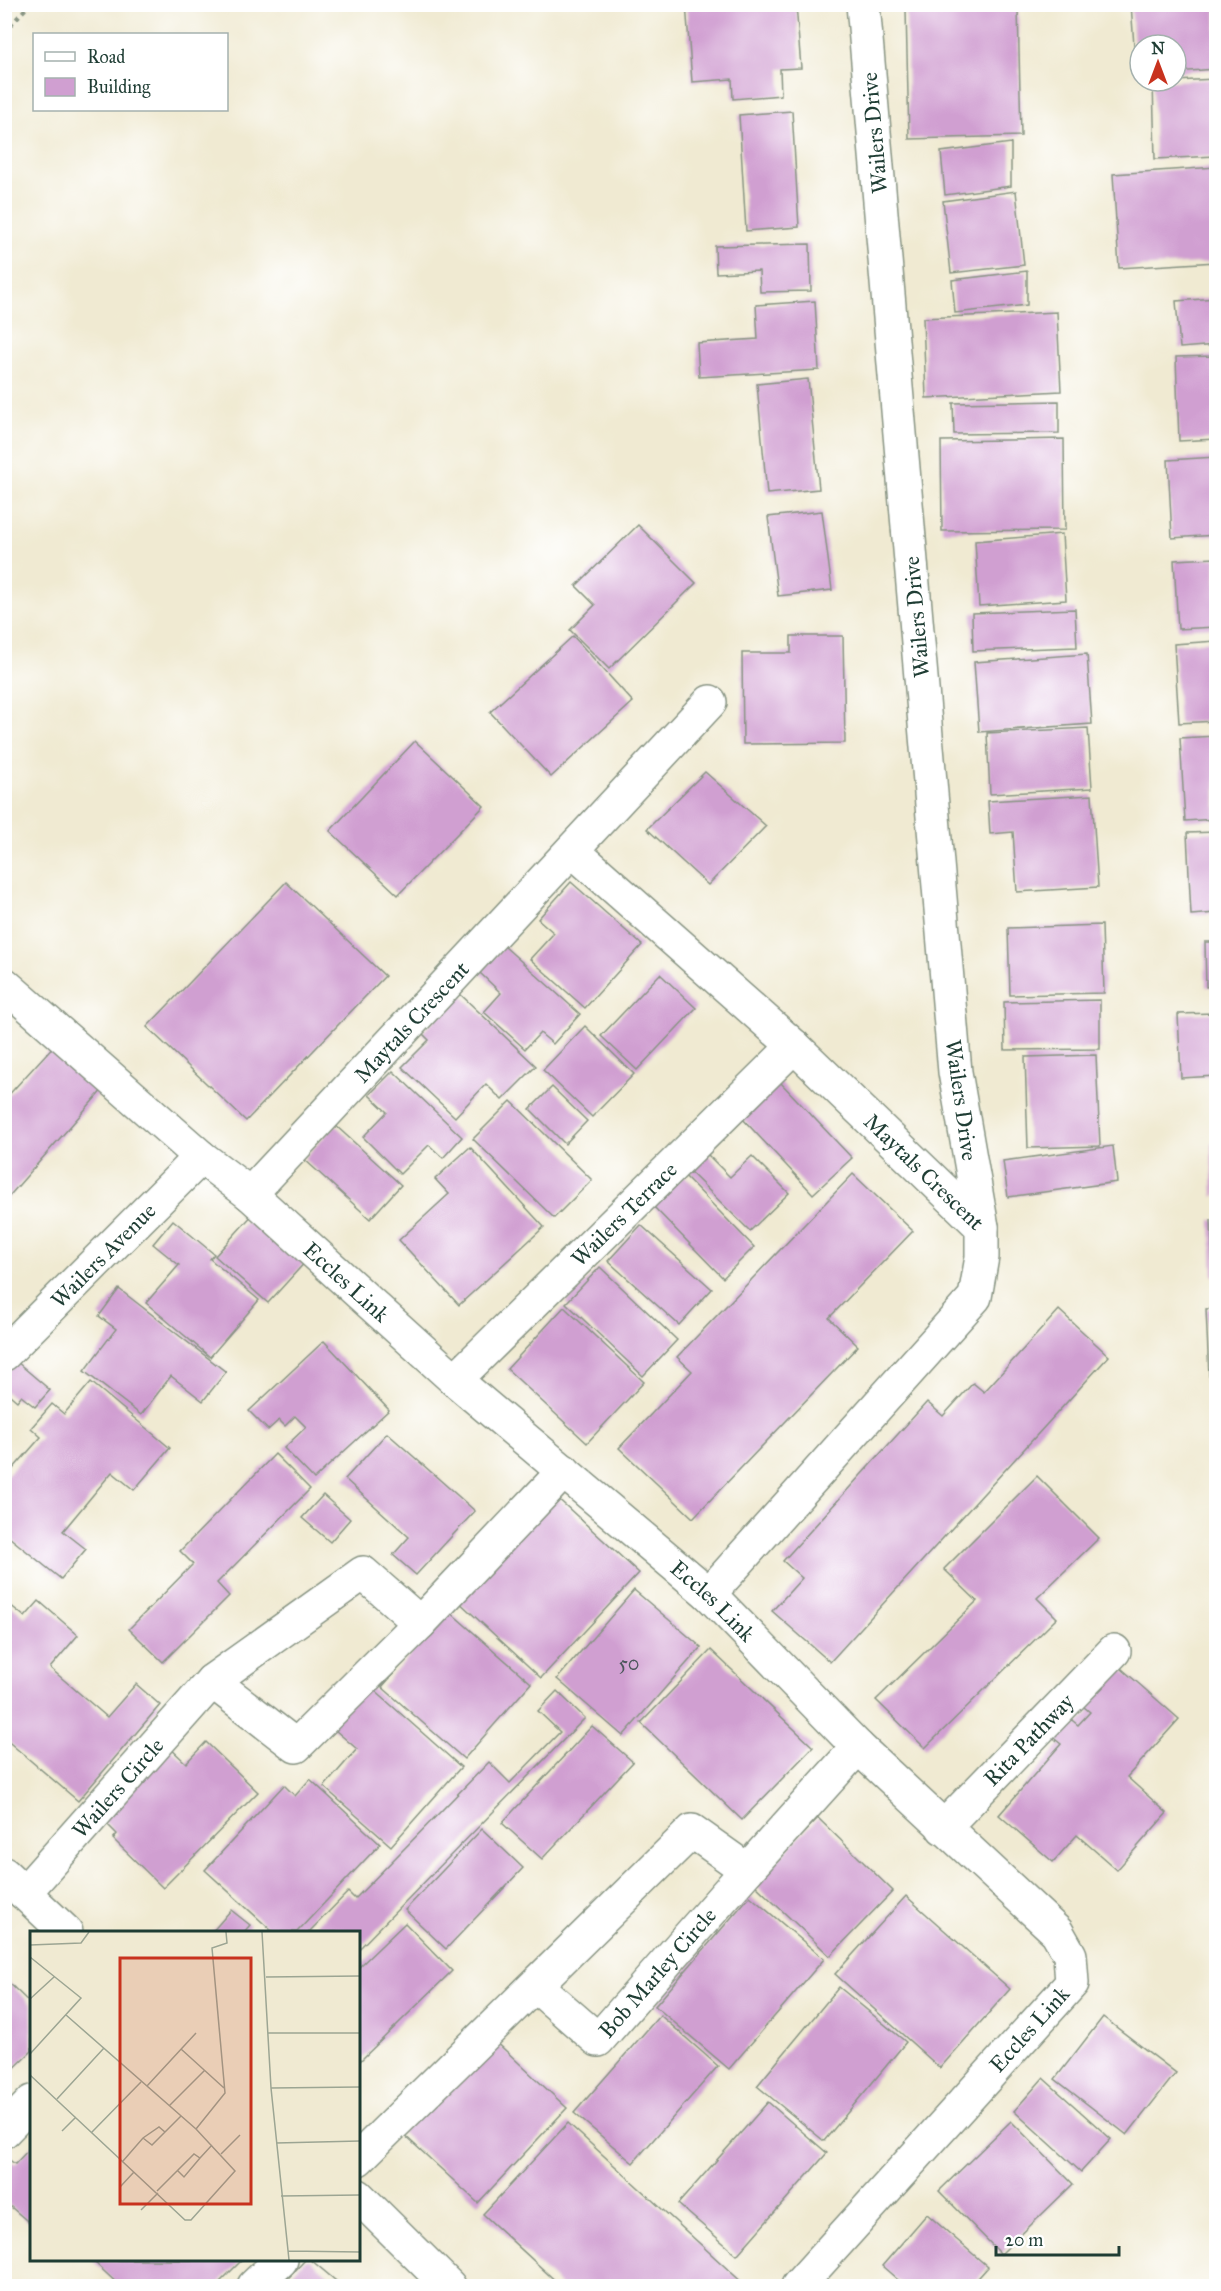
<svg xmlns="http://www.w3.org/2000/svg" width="1221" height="2291" font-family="'IM FELL Great Primer',serif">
	<rect width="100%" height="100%" fill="#fff"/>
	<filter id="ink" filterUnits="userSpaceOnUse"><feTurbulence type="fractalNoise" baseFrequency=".0167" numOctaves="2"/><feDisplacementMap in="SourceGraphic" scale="12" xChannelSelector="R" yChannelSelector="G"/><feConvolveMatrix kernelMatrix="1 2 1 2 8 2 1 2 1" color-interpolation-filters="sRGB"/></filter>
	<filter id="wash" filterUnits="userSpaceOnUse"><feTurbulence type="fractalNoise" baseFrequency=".008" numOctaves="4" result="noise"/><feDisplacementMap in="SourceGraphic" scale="24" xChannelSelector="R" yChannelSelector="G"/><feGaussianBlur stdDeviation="1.35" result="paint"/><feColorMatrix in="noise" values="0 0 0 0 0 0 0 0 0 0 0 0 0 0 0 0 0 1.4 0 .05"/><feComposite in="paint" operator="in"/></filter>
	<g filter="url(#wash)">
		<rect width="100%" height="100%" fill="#f0ead2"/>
		<g id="blocks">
			<!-- building -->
			<g fill="#d09fd1">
				<polygon points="686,4 796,4 801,68 780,69 781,95 733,99 732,79 692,82"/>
				<polygon points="1131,4 1216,4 1216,69 1176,72 1176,45 1140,45 1140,74 1136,74"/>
				<polygon points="1018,8 1021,136 909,139 906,10"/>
				<polygon points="1216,79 1216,156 1155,159 1153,82"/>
				<polygon points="792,111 799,227 746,231 739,115"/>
				<polygon points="1011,143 1011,186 945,195 941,152"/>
				<polygon points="1216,167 1216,262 1119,268 1113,174"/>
				<polygon points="1016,191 1024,265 951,273 943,201"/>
				<polygon points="810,244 811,291 760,292 759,271 716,273 715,246"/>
				<polygon points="1027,271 1027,305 955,313 952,280"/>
				<polygon points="1216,298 1216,345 1180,348 1176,301"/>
				<polygon points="815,301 819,370 699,377 697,343 758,339 756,305"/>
				<polygon points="1057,312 1061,391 926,398 923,318"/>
				<polygon points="1216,356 1216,439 1179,441 1176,357"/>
				<polygon points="808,379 819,489 767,494 757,384"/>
				<polygon points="1059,401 1059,433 954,434 953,403"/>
				<polygon points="1064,439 1065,530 942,531 941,441"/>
				<polygon points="1216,457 1216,535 1172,538 1168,460"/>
				<polygon points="822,511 832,590 778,596 768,517"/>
				<polygon points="638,525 696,583 609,669 570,630 595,605 576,586"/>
				<polygon points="1062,534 1066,600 979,606 975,541"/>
				<polygon points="1216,558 1216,627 1178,629 1174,560"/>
				<polygon points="1075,609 1077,647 973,651 972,613"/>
				<polygon points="573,636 633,702 551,777 490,712"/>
				<polygon points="791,636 843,636 845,743 743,744 742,653 791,653"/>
				<polygon points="1216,641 1216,721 1179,723 1174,644"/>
				<polygon points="1087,654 1092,724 979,732 974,662"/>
				<polygon points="1088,728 1092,788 990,794 987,733"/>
				<polygon points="1216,736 1216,819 1185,821 1180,738"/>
				<polygon points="415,741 484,806 398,895 330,831"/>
				<polygon points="705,772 766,826 708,885 647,829"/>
				<polygon points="1092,795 1098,887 1017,892 1013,832 990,834 988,801"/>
				<polygon points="1216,832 1216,913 1191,915 1187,833"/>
				<polygon points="286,882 385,976 246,1121 147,1027"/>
				<polygon points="571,882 642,945 585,1008 530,959 554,933 538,919"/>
				<polygon points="1102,925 1104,993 1010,995 1008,928"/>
				<polygon points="1205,942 1216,942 1216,986 1206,987"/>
				<polygon points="504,946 580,1014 553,1044 540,1033 525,1049 484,1012 501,993 480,973"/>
				<polygon points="660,974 696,1008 637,1070 601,1036"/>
				<polygon points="460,994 536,1066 502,1100 486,1084 455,1117 402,1067 429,1040 422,1033"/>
				<polygon points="1100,1000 1100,1049 1005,1050 1004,1002"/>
				<polygon points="1216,1013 1216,1076 1181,1078 1178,1014"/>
				<polygon points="585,1026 634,1074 592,1117 543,1070"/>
				<polygon points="57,1042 104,1088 4,1202 4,1100"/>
				<polygon points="1096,1055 1100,1146 1028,1148 1025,1057"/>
				<polygon points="393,1071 462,1137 443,1158 429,1145 400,1174 363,1137 387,1112 369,1095"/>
				<polygon points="780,1082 852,1158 813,1194 742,1118"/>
				<polygon points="552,1087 587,1121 565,1144 530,1109"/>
				<polygon points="511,1101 592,1180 554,1218 473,1139"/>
				<polygon points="335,1125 401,1185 370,1219 304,1159"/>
				<polygon points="1211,1143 1216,1143 1216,1196 1213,1196"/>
				<polygon points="1113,1146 1117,1182 1008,1197 1003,1161"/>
				<polygon points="470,1147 544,1227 459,1305 399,1240 449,1194 435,1179"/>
				<polygon points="705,1152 730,1177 752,1156 789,1193 750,1231 687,1169"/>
				<polygon points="853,1174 913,1231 829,1318 858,1346 693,1518 619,1448 692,1371 677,1357"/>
				<polygon points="684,1175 754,1247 723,1278 652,1205"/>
				<polygon points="255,1212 308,1259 268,1303 215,1256"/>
				<polygon points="173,1220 214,1254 210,1259 259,1300 210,1357 146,1303 179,1265 153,1244"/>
				<polygon points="1211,1220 1216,1220 1216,1275 1213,1276"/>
				<polygon points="641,1225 712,1289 679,1325 608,1261"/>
				<polygon points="600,1267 677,1340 643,1376 566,1303"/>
				<polygon points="119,1289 226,1372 203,1401 171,1376 141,1415 84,1371 116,1329 99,1316"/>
				<polygon points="564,1307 644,1382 587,1443 507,1369"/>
				<polygon points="1216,1308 1216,1376 1209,1376 1206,1309"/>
				<polygon points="1059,1310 1109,1356 830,1662 772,1611 802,1578 783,1561 927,1402 943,1416 973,1383 984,1392"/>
				<polygon points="324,1341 389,1410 314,1479 284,1448 306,1427 295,1416 285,1426 279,1420 268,1430 249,1411"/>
				<polygon points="17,1362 50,1390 35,1407 21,1396 17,1401 4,1390 4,1376"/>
				<polygon points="91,1382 170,1448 134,1490 112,1472 63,1531 86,1549 61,1579 4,1533 4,1479 41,1437 31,1428 52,1404 64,1414"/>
				<polygon points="387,1433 475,1511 416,1575 393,1555 409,1537 345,1479"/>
				<polygon points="275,1454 310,1489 217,1583 229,1596 163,1662 129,1629 193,1564 180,1551"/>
				<polygon points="1037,1476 1099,1538 1037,1598 1057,1618 925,1748 876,1700 977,1601 944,1569"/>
				<polygon points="553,1494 639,1573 541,1678 456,1599"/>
				<polygon points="323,1495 350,1519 330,1542 302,1518"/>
				<polygon points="634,1590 701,1647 623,1736 557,1679"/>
				<polygon points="4,1600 25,1617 39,1601 78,1635 50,1668 107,1717 136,1684 160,1705 78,1801 4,1738"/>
				<polygon points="449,1611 531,1683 464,1759 382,1687"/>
				<polygon points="711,1650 813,1747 742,1820 641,1723"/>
				<polygon points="1114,1662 1179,1719 1127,1777 1167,1813 1117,1870 1077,1835 1053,1862 999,1815 1061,1744 1051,1736 1068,1717 1078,1725 1090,1712 1078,1702"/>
				<polygon points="365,1682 461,1767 391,1846 324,1787 357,1749 328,1724"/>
				<polygon points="557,1691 585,1718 358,1950 358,1932 309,1932 348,1892 355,1899 489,1762 510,1783 560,1732 538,1711"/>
				<polygon points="592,1726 633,1762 542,1859 502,1823"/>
				<polygon points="206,1742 258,1792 163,1888 113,1839 117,1834 99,1816 168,1746 186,1763"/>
				<polygon points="310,1779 380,1844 297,1932 273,1932 205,1870 284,1785 295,1796"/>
				<polygon points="818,1818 893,1891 830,1956 754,1884"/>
				<polygon points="482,1829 523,1868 446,1949 405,1910"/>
				<polygon points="750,1896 824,1959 729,2069 655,2006"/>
				<polygon points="906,1896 1010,1989 940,2068 835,1974"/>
				<polygon points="231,1910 250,1925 244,1932 212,1932"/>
				<polygon points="405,1923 452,1971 358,2063 358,1968"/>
				<polygon points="4,1978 32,2005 32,2051 4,2078"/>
				<polygon points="839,1987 906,2042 824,2141 757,2086"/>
				<polygon points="660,2015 718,2066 633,2163 574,2113"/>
				<polygon points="1103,2017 1176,2073 1127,2135 1055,2079"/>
				<polygon points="491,2037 567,2108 478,2203 401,2132"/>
				<polygon points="1043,2078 1111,2139 1081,2172 1014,2111"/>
				<polygon points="768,2102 827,2153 737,2255 678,2204"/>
				<polygon points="1011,2121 1073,2184 1001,2254 939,2191"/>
				<polygon points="568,2123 746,2286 561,2286 483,2214"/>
				<polygon points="32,2146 32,2225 4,2201 4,2156 15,2164"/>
				<polygon points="927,2214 988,2267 971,2286 905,2286 882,2266"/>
				<polygon points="92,2260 242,2260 216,2286 120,2286"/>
				<polygon points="305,2260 311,2260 342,2286 281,2286"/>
			</g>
		</g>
	</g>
	<g filter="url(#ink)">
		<use href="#blocks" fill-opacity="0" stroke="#889483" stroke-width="1.5"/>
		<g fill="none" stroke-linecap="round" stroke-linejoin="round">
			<!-- minor casing -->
			<g stroke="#889483" stroke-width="36">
				<g id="minor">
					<path id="s1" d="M572,850L794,1046L982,1227"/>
					<path id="s2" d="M4,984L201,1157L250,1194L455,1380L709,1594L858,1747L1057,1932L1070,1955L1072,1983L798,2286"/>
					<path id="s3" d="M250,1194L710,702"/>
					<path id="s4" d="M4,1354L201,1157"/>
					<path id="s5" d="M455,1380L794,1046"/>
					<polyline points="709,1594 975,1297 982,1257 982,1227 955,1072 863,4"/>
					<polyline points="212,1681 296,1746 420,1623"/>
					<path id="s6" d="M943,1828L1114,1651"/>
					<polyline points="4,1874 66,1932"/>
					<path id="s7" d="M24,1893L212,1681L363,1573L420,1623L564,1471"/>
					<path id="s8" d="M536,1986L598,2040L747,1870"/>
					<polyline points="4,2131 32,2102"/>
					<polyline points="358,2159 692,1831 747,1870 858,1747"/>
					<polyline points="358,2196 449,2286"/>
					<polyline points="254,2286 281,2260"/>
				</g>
			</g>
			<!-- path -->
			<polyline stroke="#889483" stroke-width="4" stroke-dasharray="4.5 4.5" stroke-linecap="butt" points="4,32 30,4"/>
			<!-- minor -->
			<use href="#minor" stroke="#fff" stroke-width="33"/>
		</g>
	</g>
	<g text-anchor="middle" stroke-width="5" stroke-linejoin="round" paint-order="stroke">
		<!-- number labels -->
		<g font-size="20" fill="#4b565b">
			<text x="629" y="1670">50</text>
		</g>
		<!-- street labels -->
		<g font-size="22" fill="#1f3d34" stroke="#fff">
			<text transform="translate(874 133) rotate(-95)" y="8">Wailers Drive</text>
			<text transform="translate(916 617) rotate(-95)" y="8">Wailers Drive</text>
			<text dy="8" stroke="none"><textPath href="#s3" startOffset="236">Maytals Crescent</textPath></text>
			<text transform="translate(962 1100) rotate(82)" y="8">Wailers Drive</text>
			<text dy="8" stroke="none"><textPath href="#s1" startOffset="477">Maytals Crescent</textPath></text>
			<text dy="8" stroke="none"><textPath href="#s5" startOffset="237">Wailers Terrace</textPath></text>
			<text dy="8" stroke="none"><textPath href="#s4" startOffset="140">Wailers Avenue</textPath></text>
			<text dy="8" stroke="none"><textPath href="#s2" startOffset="454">Eccles Link</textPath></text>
			<text dy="8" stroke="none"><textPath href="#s2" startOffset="940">Eccles Link</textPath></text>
			<text dy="8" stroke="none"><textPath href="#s6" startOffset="123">Rita Pathway</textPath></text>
			<text dy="8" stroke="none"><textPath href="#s7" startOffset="141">Wailers Circle</textPath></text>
			<text dy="8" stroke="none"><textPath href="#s8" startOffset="172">Bob Marley Circle</textPath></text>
			<text transform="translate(1029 2029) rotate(-48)" y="8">Eccles Link</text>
		</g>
	</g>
	<!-- overview -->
	<g transform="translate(30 1931)">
		<rect width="330" height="330" fill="#f0ead2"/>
		<path fill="none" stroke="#9ca593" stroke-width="1.5" d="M232,1L241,157L259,329M0,14L51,12L59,1M0,26L51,67L0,123M236,46L330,45M0,68L24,46M238,102H330M151,118L194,157M0,144L155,289H161L205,240L166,198L36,84M117,155L166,102M241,157L330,156M27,168L74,117M139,175L175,139M166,198L195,162L182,17L197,12L196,1M32,200L46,186M62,201L111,151M113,207L122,214L135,201M246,212L330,210M191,223L210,204M93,230L113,207L129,196L135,201L151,185M148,240L154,246L170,227M90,256L104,241M127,260L164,223L170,227L182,214M251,265L330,264M111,279L128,262M258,320L330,321"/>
		<path fill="#c8321e" fill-opacity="0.15" stroke="#c8321e" stroke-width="3" d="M90,27H221V273H90Z"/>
		<rect width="330" height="330" fill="none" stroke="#1f3d34" stroke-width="3"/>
	</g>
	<!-- margin -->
	<rect width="1221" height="2291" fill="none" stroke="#fff" stroke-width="24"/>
	<!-- legend -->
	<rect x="33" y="33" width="195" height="78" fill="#ffffff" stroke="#a5b1ae" stroke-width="1.5"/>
	<rect x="45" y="52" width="30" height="9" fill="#ffffff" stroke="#a5b1ae" stroke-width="1.5"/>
	<text x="87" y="63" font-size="18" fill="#1f3d34">Road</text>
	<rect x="45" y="78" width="30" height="18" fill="#d09fd1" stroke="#a5b1ae" stroke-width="1.5"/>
	<text x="87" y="93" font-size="18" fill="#1f3d34">Building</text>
	<!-- north arrow -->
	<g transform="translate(1158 63)"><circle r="28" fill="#ffffff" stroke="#a5b1ae" stroke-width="1.5"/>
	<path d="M0-4.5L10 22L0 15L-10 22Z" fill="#c8321e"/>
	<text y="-9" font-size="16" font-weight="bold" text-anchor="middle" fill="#1f3d34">N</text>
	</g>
	<!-- scale -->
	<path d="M996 2246v9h123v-9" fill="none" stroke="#1f3d34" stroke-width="3"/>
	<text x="1005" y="2246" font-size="18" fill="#1f3d34" stroke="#ffffff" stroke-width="4.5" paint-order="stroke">20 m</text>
</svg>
